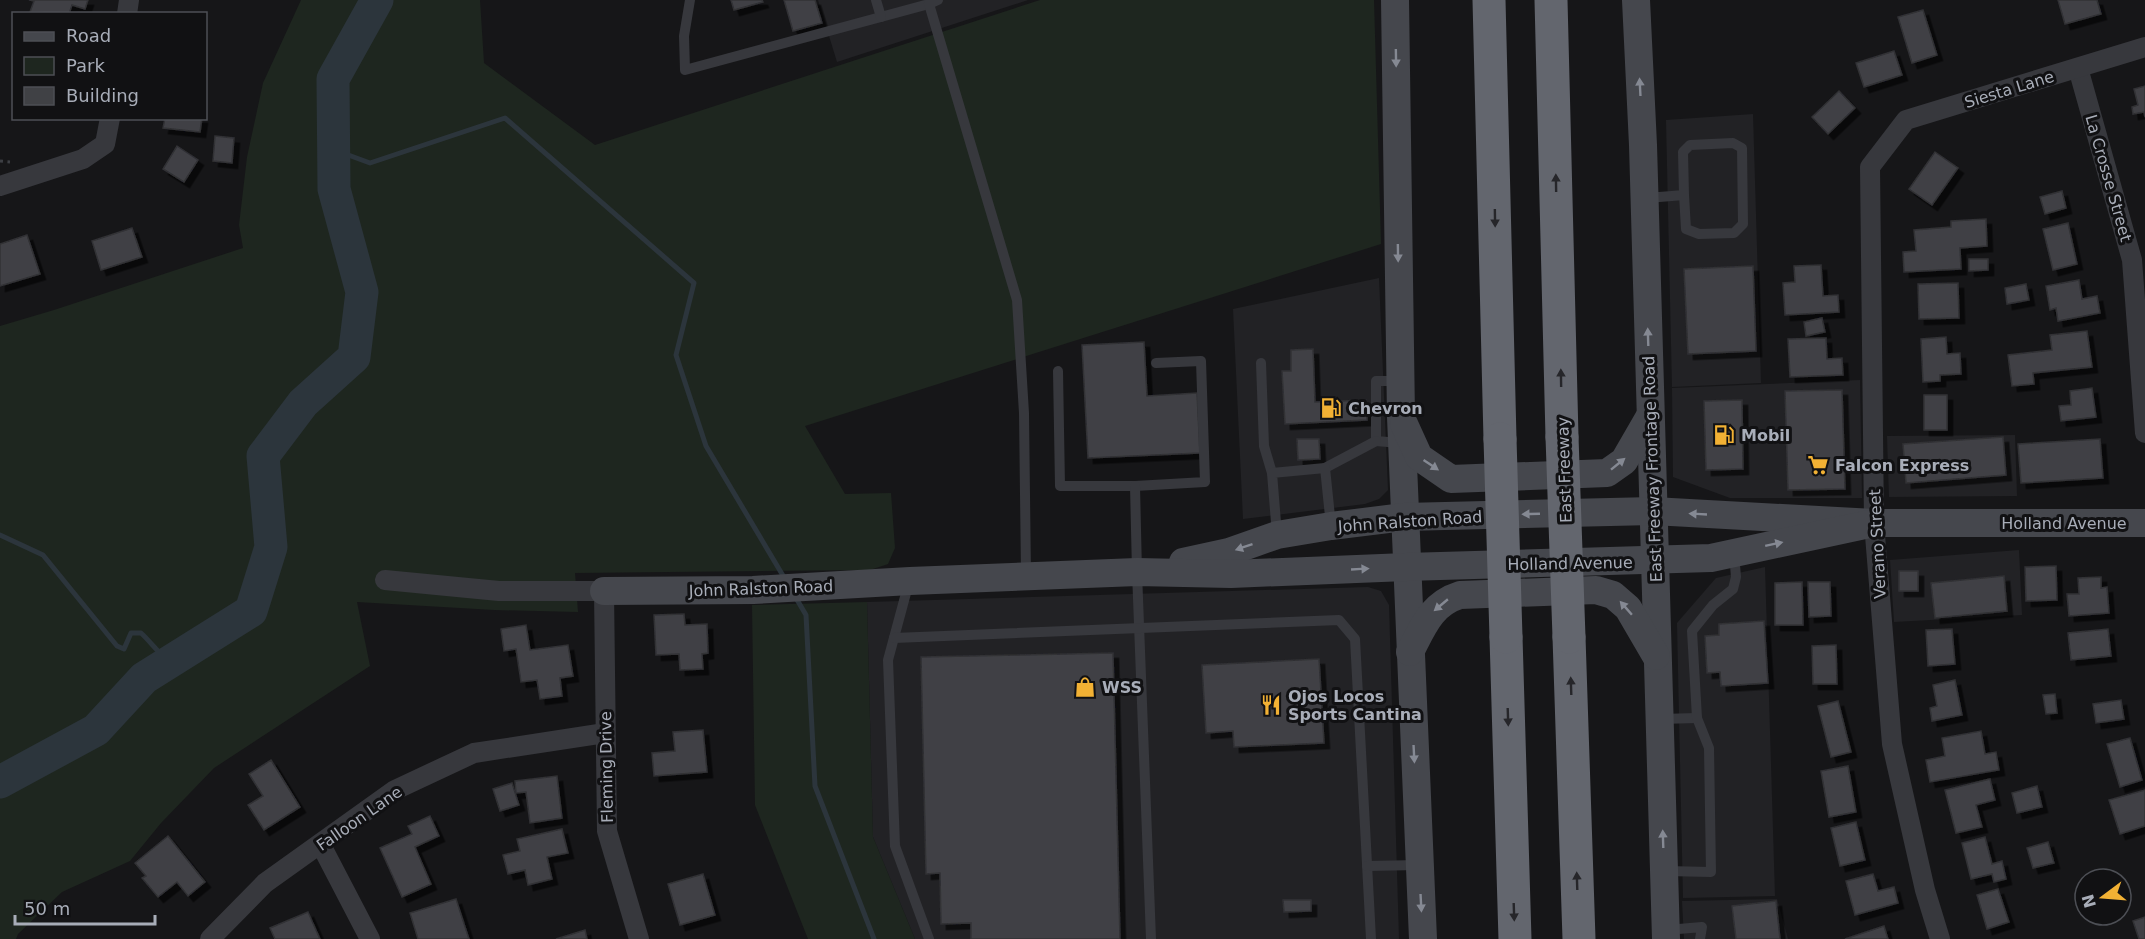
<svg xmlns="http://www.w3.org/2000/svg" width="2145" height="939" font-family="'DejaVu Sans',sans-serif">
	<defs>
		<filter id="shadow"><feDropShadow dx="5.5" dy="5.5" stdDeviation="0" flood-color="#0009"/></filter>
	</defs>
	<rect width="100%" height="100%" fill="#161618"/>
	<!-- built -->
	<g fill="#222225">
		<polygon points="818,0 1028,0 837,62"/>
		<polygon points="1753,114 1761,383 1672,387 1666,120"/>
		<polygon points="1379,278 1388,490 1379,499 1365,504 1243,519 1233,309"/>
		<polygon points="1860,380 1862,498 1730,498 1673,477 1672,388"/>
		<polygon points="2015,435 2017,496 1889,497 1887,436"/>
		<polygon points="2019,550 2022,615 1894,622 1890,560"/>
		<polygon points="1765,567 1775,896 1683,898 1677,623 1716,578"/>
		<polygon points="1368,587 1381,591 1389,605 1399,939 915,939 873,837 867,602"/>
		<polygon points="1777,899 1788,939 1684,939 1682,901"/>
	</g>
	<!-- green -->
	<g fill="#1e261f">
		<polygon points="301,0 480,0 484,63 595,145 1040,0 1374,0 1381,244 805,426 845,494 891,493 895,548 888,564 870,570 575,573 578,612 494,610 357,602 370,666 214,768 161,823 130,861 62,892 18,934 16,939 0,939 0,326 54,310 243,248 239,225 247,157 263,83"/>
		<polygon points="867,602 873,837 915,939 808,939 755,805 752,605"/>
	</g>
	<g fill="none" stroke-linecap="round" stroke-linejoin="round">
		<!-- stream -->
		<g stroke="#2c353c" stroke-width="5">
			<polyline points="332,149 370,163 505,118 694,283 676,355 706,446 785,579"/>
			<path d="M0,535L43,555L117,646L124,649L131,633H141C153,644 157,653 171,662"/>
			<polyline points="796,598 806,615 815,786 874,939"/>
		</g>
		<!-- river -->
		<polyline stroke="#2c353c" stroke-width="33" points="0,782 96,730 144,678 251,611 271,547 263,456 303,403 354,357 362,292 334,189 333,79 377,0"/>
	</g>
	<!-- building -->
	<g fill="#404145" stroke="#303034" stroke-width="1.5" filter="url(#shadow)">
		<polygon points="29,0 88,0 85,9 72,5 69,14 30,12 34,1"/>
		<polygon points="731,0 762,0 763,2 734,10"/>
		<polygon points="784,0 815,0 822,23 793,31"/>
		<polygon points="2058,0 2097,0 2101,14 2065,24"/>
		<polygon points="1923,10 1937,55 1912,63 1898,17"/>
		<polygon points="1894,51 1902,75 1864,87 1856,63"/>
		<polygon points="2145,86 2145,117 2144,112 2133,114 2132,107 2138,105 2134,89"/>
		<polygon points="1839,91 1855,108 1828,134 1812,117"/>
		<polygon points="165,118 202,118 200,132 163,128"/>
		<polygon points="215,136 234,138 232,163 213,161"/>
		<polygon points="177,146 198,160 184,182 163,169"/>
		<polygon points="1935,152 1958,168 1932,205 1909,189"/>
		<polygon points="2062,191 2066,208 2045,214 2040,197"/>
		<polygon points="1986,219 1987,246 1960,248 1961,269 1904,272 1903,252 1916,251 1914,230 1951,227 1951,221"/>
		<polygon points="2068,223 2077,264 2053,270 2043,229"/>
		<polygon points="132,228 142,257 101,270 92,241"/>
		<polygon points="27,235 40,274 0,286 0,244"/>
		<polygon points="1969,259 1988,259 1988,270 1969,271"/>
		<polygon points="1821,265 1823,296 1838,295 1839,312 1785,315 1783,283 1795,282 1794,266"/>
		<polygon points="1753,266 1756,351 1688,354 1684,269"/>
		<polygon points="2079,280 2082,299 2097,296 2100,313 2058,321 2056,308 2050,310 2046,286"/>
		<polygon points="1958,283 1959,318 1919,319 1918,284"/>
		<polygon points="2026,284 2029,300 2007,304 2005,288"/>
		<polygon points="1822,318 1825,332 1806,336 1804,322"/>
		<polygon points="2087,331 2092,367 2033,373 2034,384 2012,386 2008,355 2052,350 2050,335"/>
		<polygon points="1946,337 1947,354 1960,353 1961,374 1940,375 1940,381 1923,382 1921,339"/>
		<polygon points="1826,338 1827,359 1842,358 1843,375 1790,377 1788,339"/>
		<polygon points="1144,342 1147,396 1197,393 1200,453 1088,458 1082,345"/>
		<polygon points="1313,349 1315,402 1366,400 1367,420 1285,424 1282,371 1291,371 1291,350"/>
		<polygon points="2092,388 2096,417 2061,421 2059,406 2071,405 2070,391"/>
		<polygon points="1842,390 1845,489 1788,490 1785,391"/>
		<rect x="1924" y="395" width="23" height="35"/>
		<polygon points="1742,400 1743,469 1706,470 1704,401"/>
		<polygon points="2003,437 2006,475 1906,483 1903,444"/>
		<polygon points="1297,439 1319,439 1320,459 1298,460"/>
		<polygon points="2100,439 2103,478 2021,483 2018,444"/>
		<polygon points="2056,566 2057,600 2026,601 2025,567"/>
		<rect x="1899" y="571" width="19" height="20"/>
		<polygon points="2004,576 2007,611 1935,618 1931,583"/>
		<polygon points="2101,577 2101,588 2107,587 2109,613 2069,616 2067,594 2079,594 2078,578"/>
		<polygon points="1802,582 1803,625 1775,625 1775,583"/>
		<polygon points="1808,582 1830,582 1831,616 1809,617"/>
		<polygon points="684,614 685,625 707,624 708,653 702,654 703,669 680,670 679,654 656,655 654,615"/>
		<polygon points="1764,621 1768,683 1721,686 1720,672 1707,673 1705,636 1719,635 1719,624"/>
		<polygon points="526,625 530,650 568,645 573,676 560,678 562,696 540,699 537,680 521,682 516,649 504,651 501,629"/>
		<polygon points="1952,629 1955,664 1928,666 1926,630"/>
		<polygon points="2108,629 2111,656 2071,660 2068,633"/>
		<polygon points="1836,645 1837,684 1813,684 1812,646"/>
		<polygon points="1113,653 1120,939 971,939 971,923 941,924 940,873 926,874 921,657"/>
		<polygon points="1319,659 1324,743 1234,747 1233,731 1206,733 1202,665"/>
		<polygon points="1955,680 1962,715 1932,721 1930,708 1937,706 1933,685"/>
		<polygon points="2055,694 2057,713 2046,714 2043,695"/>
		<polygon points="2121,700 2124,719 2096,723 2093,704"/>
		<polygon points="1838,701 1851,752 1831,757 1818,706"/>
		<polygon points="703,730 707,772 654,776 652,753 675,751 673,732"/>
		<polygon points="1981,731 1985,754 1996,752 1999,770 1930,782 1926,760 1945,756 1942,738"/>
		<polygon points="2130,738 2142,780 2120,787 2107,744"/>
		<polygon points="271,760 300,807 264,830 248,805 263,796 249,774"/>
		<polygon points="1848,766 1856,812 1829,817 1821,771"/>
		<polygon points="557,776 562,818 530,823 526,792 516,793 515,781"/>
		<polygon points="1990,779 1995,800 1976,805 1982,827 1956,833 1945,790"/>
		<polygon points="512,783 519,805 500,811 493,789"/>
		<polygon points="2037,786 2042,807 2017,813 2012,793"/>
		<polygon points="2145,790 2145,826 2120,834 2109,800"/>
		<polygon points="430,816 439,836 415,847 431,884 402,897 380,848 412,834 408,826"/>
		<polygon points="1856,822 1865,860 1840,866 1831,828"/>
		<polygon points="562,829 568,853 547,857 552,879 528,885 525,870 508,874 503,855 520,851 517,839"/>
		<polygon points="168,836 205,882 188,896 177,882 158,897 142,878 146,876 135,863"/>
		<polygon points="1985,837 1992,864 2002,861 2006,879 1994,882 1992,874 1971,879 1962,843"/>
		<polygon points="2048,842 2054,863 2033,868 2027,848"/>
		<polygon points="703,874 715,915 680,925 668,884"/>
		<polygon points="1873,874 1878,891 1894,887 1898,903 1855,915 1846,881"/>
		<polygon points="1998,889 2009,922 1987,929 1977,895"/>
		<polygon points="456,899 469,939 418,939 410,913"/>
		<polygon points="1283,900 1311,900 1311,911 1284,912"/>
		<polygon points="1776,901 1780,939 1736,939 1732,906"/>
		<polygon points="308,912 320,939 275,939 270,928"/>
		<polygon points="2145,917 2145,939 2139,939 2133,921"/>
		<polygon points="1884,926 1888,939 1845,939"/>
		<polygon points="585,930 587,939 556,939"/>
	</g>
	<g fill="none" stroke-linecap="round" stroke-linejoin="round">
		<!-- path -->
		<polyline stroke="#3d3f44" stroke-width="3" stroke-dasharray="3 4.5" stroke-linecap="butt" points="0,161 10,162"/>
		<!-- lane -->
		<g stroke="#37383d" stroke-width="10">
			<polyline points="690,0 684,36 685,70 929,4"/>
			<polyline points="876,0 881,17"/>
			<polyline points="938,0 929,4 1017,300 1024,413 1026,575"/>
			<polyline points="1647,198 1684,195 1686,229 1699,234 1734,233 1743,224 1742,148 1733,143 1690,145 1683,152 1684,195"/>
			<polyline points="1261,363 1264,446 1272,473"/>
			<polyline points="1058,371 1060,486 1135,486 1205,482 1201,361 1156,363"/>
			<polyline points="1400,381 1376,381 1376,441 1400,443"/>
			<polyline points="1325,468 1376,441"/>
			<polyline points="1135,486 1137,572 1151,939"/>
			<polyline points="1277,535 1272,473 1325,468 1331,526"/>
			<polyline points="909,582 888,660 895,846 929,939"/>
			<polyline points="894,638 1339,620 1355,639 1371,939"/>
			<polyline points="1661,719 1697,718"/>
			<polyline points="1367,866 1419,865"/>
			<polyline points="1666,871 1711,872 1709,748 1697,718 1692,631 1713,605 1733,589 1736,577 1734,553"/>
			<polyline points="1667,930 1702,927 1700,939"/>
		</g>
		<!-- street -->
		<g stroke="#37383d" stroke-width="20">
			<polyline points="127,14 129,0"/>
			<polyline points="2078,68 2132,260 2145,433"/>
			<polyline points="0,186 83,159 105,144 110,118"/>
			<polyline points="385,580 499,591 604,591 607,831 639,939"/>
			<polyline points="321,845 370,939"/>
			<polyline points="210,939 265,883 395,790 474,753 605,733"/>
			<polyline points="1940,939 1925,890 1892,744 1874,523 1870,167 1906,120 2145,47"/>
		</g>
		<!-- secondary -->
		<g stroke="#45474d" stroke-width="28">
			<polyline points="1395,0 1401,417 1423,939"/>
			<polyline points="1636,0 1643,145 1666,939"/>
			<polyline points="1404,424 1419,457 1451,479 1607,473 1624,461 1650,416"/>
			<polyline points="1183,562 1229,552 1277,535 1331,526 1404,517 1653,511 1874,523 2145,523"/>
			<polyline points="604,591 753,590 910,581 1137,572 1231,574 1406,567 1711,558 1874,523"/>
			<path d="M1410,652C1423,627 1431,604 1460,595L1596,590L1613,595L1628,608L1656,656"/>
		</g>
		<!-- highway -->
		<g stroke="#63666e" stroke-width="33">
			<polyline points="1489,0 1500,439"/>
			<polyline points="1551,0 1562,437"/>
			<polyline points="1506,637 1515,939"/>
			<polyline points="1569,637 1579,939"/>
		</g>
		<!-- highway-bridge -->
		<g stroke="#63666e" stroke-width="33">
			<polyline points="1562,437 1569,637"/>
			<polyline points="1500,439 1506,637"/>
		</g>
	</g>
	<!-- one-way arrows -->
	<defs><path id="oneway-solid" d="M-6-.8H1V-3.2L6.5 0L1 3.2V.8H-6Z" transform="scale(1.5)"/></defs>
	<g fill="#858993">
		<use href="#oneway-solid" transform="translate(1396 58) rotate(89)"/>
		<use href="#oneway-solid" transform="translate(1640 87) rotate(-93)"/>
		<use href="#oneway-solid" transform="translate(1398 253) rotate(89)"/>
		<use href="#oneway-solid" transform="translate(1648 337) rotate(-92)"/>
		<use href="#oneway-solid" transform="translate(1618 464) rotate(-39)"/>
		<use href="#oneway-solid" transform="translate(1431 465) rotate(34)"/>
		<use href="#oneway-solid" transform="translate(1531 514) rotate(178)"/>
		<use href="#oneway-solid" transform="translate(1698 514) rotate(-177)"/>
		<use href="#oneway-solid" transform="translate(1774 544) rotate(-12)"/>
		<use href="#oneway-solid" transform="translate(1244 547) rotate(161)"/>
		<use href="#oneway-solid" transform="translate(1360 569) rotate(-3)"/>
		<use href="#oneway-solid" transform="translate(1441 605) rotate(140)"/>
		<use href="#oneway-solid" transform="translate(1626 608) rotate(-131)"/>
		<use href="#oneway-solid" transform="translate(1414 754) rotate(87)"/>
		<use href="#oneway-solid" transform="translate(1663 839) rotate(-92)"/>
		<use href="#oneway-solid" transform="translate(1421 903) rotate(87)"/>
	</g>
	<g fill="#26262a">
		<use href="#oneway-solid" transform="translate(1556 183) rotate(-91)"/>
		<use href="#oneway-solid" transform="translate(1495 218) rotate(89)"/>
		<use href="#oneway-solid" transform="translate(1561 378) rotate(-91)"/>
		<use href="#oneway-solid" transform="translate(1571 686) rotate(-92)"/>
		<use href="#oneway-solid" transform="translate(1508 717) rotate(88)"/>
		<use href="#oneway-solid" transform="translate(1577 881) rotate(-92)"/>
		<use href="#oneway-solid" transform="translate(1514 912) rotate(88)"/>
	</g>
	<!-- icons -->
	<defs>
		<g id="fuel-bare" transform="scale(1.62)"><path d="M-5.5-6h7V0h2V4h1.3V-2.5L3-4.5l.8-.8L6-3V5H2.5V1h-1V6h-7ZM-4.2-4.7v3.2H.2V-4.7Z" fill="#f2b134" stroke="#111113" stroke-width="2.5" paint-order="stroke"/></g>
		<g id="supermarket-bare" transform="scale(1.62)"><path d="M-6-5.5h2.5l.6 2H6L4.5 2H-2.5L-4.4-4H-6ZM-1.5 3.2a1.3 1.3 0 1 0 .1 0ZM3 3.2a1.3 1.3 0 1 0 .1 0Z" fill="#f2b134" stroke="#111113" stroke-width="2.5" paint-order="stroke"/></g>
		<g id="shop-bare" transform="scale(1.62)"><path d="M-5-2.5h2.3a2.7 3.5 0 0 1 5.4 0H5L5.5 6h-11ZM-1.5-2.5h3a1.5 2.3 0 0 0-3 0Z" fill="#f2b134" stroke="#111113" stroke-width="2.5" paint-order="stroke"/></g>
		<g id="restaurant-bare" transform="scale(1.62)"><path d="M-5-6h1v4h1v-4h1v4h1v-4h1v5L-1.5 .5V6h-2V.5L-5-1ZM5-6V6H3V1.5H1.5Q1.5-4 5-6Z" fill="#f2b134" stroke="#111113" stroke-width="2.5" paint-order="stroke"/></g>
	</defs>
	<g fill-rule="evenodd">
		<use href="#fuel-bare" x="1331" y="408"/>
		<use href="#fuel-bare" x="1724" y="435"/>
		<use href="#supermarket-bare" x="1818" y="465"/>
		<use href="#shop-bare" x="1085" y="687"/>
		<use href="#restaurant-bare" x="1271" y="705"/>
	</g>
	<g text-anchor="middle" stroke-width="6" stroke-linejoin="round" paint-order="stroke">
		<!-- street labels -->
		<g font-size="16" fill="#a8adb8" stroke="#111113">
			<text transform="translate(2009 89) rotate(-17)" y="6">Siesta Lane</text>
			<text transform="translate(2109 178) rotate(74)" y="6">La Crosse Street</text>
			<text transform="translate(1652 469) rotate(-92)" y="6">East Freeway Frontage Road</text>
			<text transform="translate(1564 470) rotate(-92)" y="6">East Freeway</text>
			<text transform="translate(1410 521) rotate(-4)" y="6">John Ralston Road</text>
			<text x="2064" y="529">Holland Avenue</text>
			<text transform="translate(1877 544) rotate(-93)" y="6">Verano Street</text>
			<text transform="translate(1570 563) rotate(-1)" y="6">Holland Avenue</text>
			<text transform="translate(761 588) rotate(-2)" y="6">John Ralston Road</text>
			<text transform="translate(606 767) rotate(-91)" y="6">Fleming Drive</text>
			<text transform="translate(359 818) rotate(-35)" y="6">Falloon Lane</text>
		</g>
		<!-- poi labels -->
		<g font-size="16" font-weight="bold" fill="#a8adb8" stroke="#111113" text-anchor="start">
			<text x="1348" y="414">Chevron</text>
			<text x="1741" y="441">Mobil</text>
			<text x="1835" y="471">Falcon Express</text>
			<text x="1102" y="693">WSS</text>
			<text x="1288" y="702">Ojos Locos<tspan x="1288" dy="18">Sports Cantina</tspan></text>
		</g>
	</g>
	<!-- legend -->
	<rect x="12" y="12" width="195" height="108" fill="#111113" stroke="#4d4f55" stroke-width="1.5"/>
	<rect x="24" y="32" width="30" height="9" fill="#45474d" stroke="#4d4f55" stroke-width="1.5"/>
	<text x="66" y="42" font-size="18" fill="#a8adb8">Road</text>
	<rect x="24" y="57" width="30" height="18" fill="#1e261f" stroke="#4d4f55" stroke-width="1.5"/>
	<text x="66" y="72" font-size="18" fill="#a8adb8">Park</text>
	<rect x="24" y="87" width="30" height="18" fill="#404145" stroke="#4d4f55" stroke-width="1.5"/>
	<text x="66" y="102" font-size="18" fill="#a8adb8">Building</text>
	<!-- north arrow -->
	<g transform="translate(2103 897) rotate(254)"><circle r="28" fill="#111113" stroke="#4d4f55" stroke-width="1.5"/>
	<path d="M0-4.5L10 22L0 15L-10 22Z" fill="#f2b134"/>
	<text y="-9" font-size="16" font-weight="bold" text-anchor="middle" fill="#a8adb8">N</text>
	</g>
	<!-- scale -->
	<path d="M15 915v9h140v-9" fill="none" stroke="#a8adb8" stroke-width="3"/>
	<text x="24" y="915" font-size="18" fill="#a8adb8" stroke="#111113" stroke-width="4.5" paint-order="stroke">50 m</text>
</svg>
